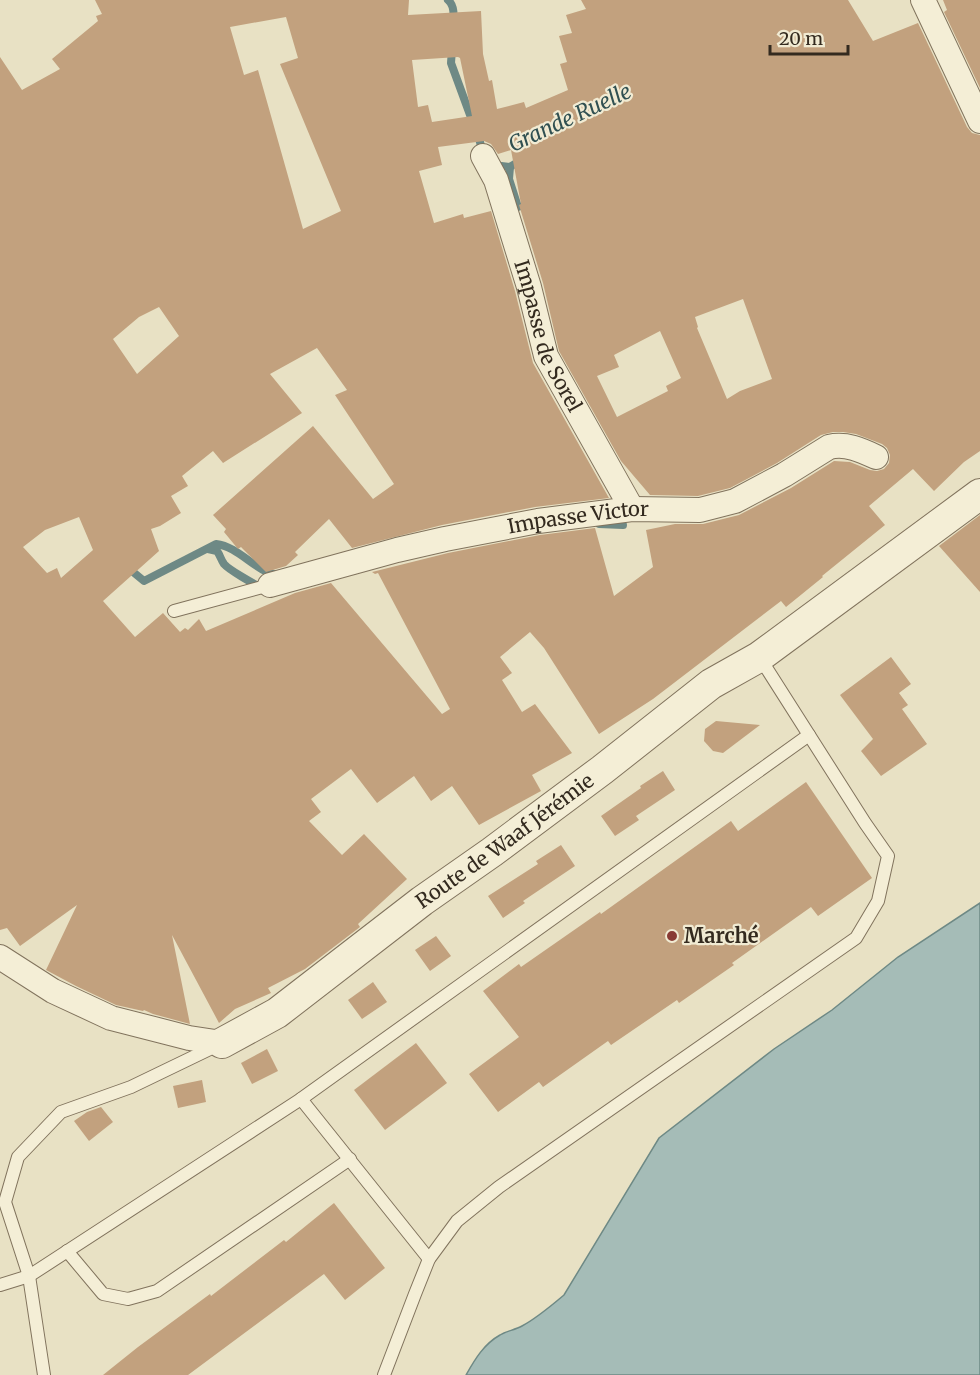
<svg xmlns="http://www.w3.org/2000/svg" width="980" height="1375" font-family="Merriweather,serif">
	<rect width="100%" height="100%" fill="#e8e1c4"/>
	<!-- water -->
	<path fill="#a5bcb7" stroke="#6e8985" stroke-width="1.5" d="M980,903V1375H466C475,1359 484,1344 500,1335C506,1331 515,1330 522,1326C537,1318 551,1306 564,1295L659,1138L774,1049L832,1010L898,957Z"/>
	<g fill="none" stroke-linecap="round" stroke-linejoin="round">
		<!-- stream -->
		<g stroke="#6e8985" stroke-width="8">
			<path d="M448,0C454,5 454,15 453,22"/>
			<polyline points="452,49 451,63 480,142 483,154"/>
			<polyline points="493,165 510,167 521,160"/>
			<polyline points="510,167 509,179 518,207"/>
			<polyline points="599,524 623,525"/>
			<path d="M208,549L217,551C220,555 221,560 224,564C229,570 254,584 262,588"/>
			<path d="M127,567L144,581L216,544C240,547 255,572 278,575"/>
		</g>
	</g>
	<!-- building -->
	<g fill="#c2a17e" fill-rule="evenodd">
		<path d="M95,0H409L408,15L481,11L483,54L489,81L492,80L497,109L524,102L526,108L568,90L560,64L567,62L559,36L572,33L566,15L586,9L581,0H848L873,41L918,23L967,127L972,133L980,135V451L964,462L934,491L913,469L869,506L885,525L822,576L823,577L786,607L781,601L653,699L599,734L544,648L530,632L500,657L512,673L502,680L522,712L535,704L572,753L532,775L541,791L479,825L452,786L431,801L414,776L377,803L351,769L311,799L321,812L309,821L342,855L364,834L407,879L358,924L360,927L305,969L268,988L271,993L235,1009L219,1023L172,935L190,1024L153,1014L144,1010L143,1011L116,1005L76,986L46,970L77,905L20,946L7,928L0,930V57L22,90L60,69L52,59L98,21L96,16L102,14ZM286,17L298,58L280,64L341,211L303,229L258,70L244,75L230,27ZM458,57L460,58L472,116L432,122L428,105L418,107L412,60ZM484,141L491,144L498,154L511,150L521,204L519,205L543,283L559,351L621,461L650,495L698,496L730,488L777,463L821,435L833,432H843L856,434L882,444L887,448L890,455L889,463L884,469L877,471L870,470L850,462L834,461L791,488L739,515L703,524H675L646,530L653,567L614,596L595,528L540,535L448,553L372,572L375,574L378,573L450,709L442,714L331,583L295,593L206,631L199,619L188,630L185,628L180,632L163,613L135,637L103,601L159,551L151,529L160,526L181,513L171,496L188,486L182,476L213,451L223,463L302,413L270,374L317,348L347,390L335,395L394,484L373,499L313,426L213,515L226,529L224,532L238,549L241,547L266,572L286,566L298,555L295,552L329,519L352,548L442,525L535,507L609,498L533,363L515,291L491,211L464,218L463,214L434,223L419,171L442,165L438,147ZM743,299L772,379L740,391L727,399L697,328L698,327L695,317ZM159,307L179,336L137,374L113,339L139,317ZM660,331L681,378L666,386L668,391L617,417L597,376L619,367L614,355ZM79,517L93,550L61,578L57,568L47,573L23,547L45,530Z"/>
		<polygon points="943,0 980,0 980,88 944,12 947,10"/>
		<polygon points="980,515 980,592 939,546"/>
		<polygon points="891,657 911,684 899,693 908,705 902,709 927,744 881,776 861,751 873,739 840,695"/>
		<polygon points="716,721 760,725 723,753 713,751 704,741 705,729"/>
		<polygon points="663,771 675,790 636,816 639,820 615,836 601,816 641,788 640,786"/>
		<polygon points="806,782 872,878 818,916 811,907 732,963 734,965 679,1003 677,1000 611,1045 608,1041 543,1087 539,1082 498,1112 469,1074 519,1037 483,991 519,964 521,967 600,912 601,914 731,821 738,831"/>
		<polygon points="561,845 575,866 523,901 525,903 503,918 488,896 538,864 536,861"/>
		<polygon points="436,936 451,956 430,971 415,950"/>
		<polygon points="373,982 387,1002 362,1019 348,1000"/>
		<polygon points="416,1043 447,1083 385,1130 354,1090"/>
		<polygon points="267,1049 278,1071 252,1084 241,1063"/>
		<polygon points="202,1080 206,1102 178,1108 173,1086"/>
		<polygon points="101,1107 113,1122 89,1141 74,1121 87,1112"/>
		<polygon points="334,1203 385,1268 345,1300 324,1274 188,1375 103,1375 138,1347 210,1294 211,1296 284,1240 286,1242"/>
	</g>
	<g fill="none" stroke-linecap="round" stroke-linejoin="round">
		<!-- service casing -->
		<g stroke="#81735d" stroke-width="14">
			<g id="service">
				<polyline points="174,611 270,585"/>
				<polyline points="301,1099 429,1259"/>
				<polyline points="67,1251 103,1294 128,1299 157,1291 350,1159"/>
				<polyline points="0,1285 29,1276 301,1099 809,735"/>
				<polyline points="44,1375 29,1276 5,1202 18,1157 61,1112 131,1087 216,1046"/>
				<polyline points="384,1375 415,1294 429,1259 457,1221 499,1187 856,938 878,901 888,856 865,823 760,658"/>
			</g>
		</g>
		<!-- minor casing -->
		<g stroke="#81735d" stroke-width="26">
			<g id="minor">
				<polyline points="923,0 980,121"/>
				<path id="s1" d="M483,156L496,180L529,287L546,356L632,509"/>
				<path id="s2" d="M270,585L397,550L445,539L538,521L632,509L700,510L735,501L784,475L829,447C846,443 861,450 876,457"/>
				<polyline points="0,957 53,991 111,1018 189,1038 222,1043"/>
			</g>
		</g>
		<!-- tertiary casing -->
		<g stroke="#81735d" stroke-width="32">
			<g id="tertiary">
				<path id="s3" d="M222,1043L277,1013L422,901L492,852L602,770L711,684L759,657L980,494"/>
			</g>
		</g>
		<!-- service -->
		<use href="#service" stroke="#f4eed6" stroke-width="12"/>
		<!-- minor -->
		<use href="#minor" stroke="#f4eed6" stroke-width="24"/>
		<!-- tertiary -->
		<use href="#tertiary" stroke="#f4eed6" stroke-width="30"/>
	</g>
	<!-- markers -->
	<circle fill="#893b34" stroke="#f1ebd3" stroke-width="2" cx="672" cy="936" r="6"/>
	<g text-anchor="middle" stroke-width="4.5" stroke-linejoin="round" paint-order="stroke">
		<!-- street labels -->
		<g font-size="20" fill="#332a1f" stroke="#f1ebd3">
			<text dy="7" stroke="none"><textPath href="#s1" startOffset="192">Impasse de Sorel</textPath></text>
			<text dy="7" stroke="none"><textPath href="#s2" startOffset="316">Impasse Victor</textPath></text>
			<text dy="7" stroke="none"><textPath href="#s3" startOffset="348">Route de Waaf Jérémie</textPath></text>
		</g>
		<!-- poi labels -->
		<g font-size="20" font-weight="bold" fill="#332a1f" stroke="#f1ebd3" text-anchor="start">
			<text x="684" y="943">Marché</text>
		</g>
		<!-- water labels -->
		<g font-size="21" font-style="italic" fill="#305051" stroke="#f1ebd3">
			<text transform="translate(570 118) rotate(-25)" y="7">Grande Ruelle</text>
		</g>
	</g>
	<!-- scale -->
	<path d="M770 45v9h78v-9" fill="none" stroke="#332a1f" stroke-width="3"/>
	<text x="779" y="45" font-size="18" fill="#332a1f" stroke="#f1ebd3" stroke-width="4.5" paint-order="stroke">20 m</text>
</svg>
